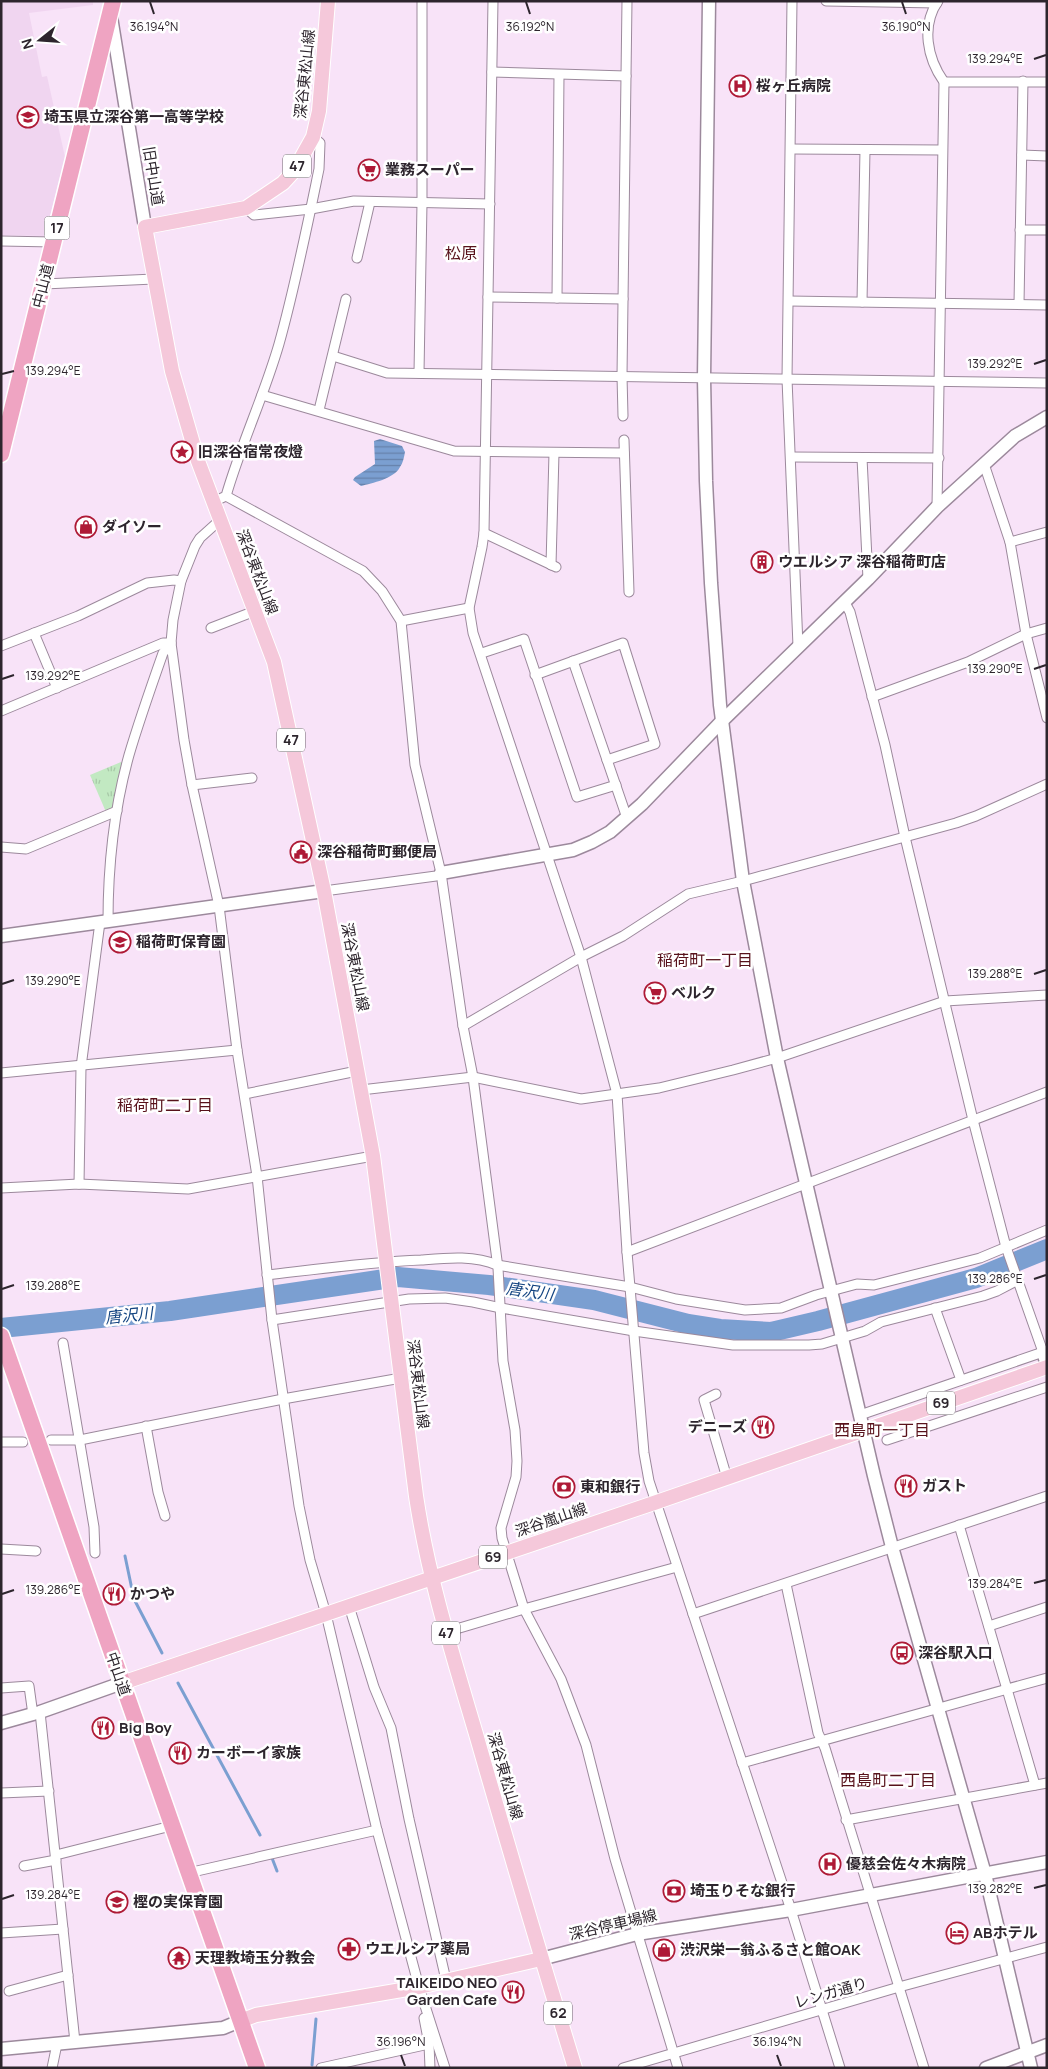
<svg xmlns="http://www.w3.org/2000/svg" width="1048" height="2069" font-family="Manrope,'Noto Sans JP',sans-serif">
	<defs>
		<pattern id="park-tufts" width="24" height="20" patternUnits="userSpaceOnUse" patternTransform="scale(1.25)"><rect width="24" height="20" fill="#c2e9c2"/><path d="M3 7l-1-3M5 7V3M7 7l1-3M15 17l-1-3M17 17v-4M19 17l1-3" fill="none" stroke="#a7c8a7"/></pattern>
		<pattern id="water-rules" width="6" height="5" patternUnits="userSpaceOnUse" patternTransform="scale(1.25)"><rect width="6" height="5" fill="#7b9fd1"/><path d="M0 2.5h6" fill="none" stroke="#6581aa"/></pattern>
	</defs>
	<rect width="100%" height="100%" fill="#f8e3f8"/>
	<!-- built -->
	<polygon fill="#f0d5f0" points="1,1 93,1 93,5 29,13 42,77 47,76 65,157 45,236 1,235"/>
	<!-- park -->
	<polygon fill="url(#park-tufts)" points="121,762 124,765 115,808 106,812 90,775"/>
	<!-- water -->
	<path fill="url(#water-rules)" d="M380,439L402,446L405,452C404,457 403,463 400,467C394,479 372,483 361,486L353,480L355,477L375,464L374,441Z"/>
	<g fill="none" stroke-linecap="round" stroke-linejoin="round">
		<!-- stream -->
		<g stroke="#7b9fd1" stroke-width="3">
			<polyline points="125,1556 134,1599 162,1653"/>
			<polyline points="178,1683 260,1835"/>
			<polyline points="272,1858 277,1871"/>
			<polyline points="312,2065 316,2019"/>
		</g>
		<!-- river -->
		<polyline stroke="#7b9fd1" stroke-width="20" points="1,1328 170,1311 398,1277 489,1285 594,1300 688,1324 720,1329 771,1332 818,1321 976,1278 1047,1249"/>
		<!-- street casing -->
		<g stroke="#9c899c" stroke-width="11">
			<g id="street">
				<polyline points="493,1 484,533 482,547 469,608 473,633 581,957 617,1094 627,1252 644,1453 649,1481 791,1910 840,2068"/>
				<polyline points="792,1 787,379 798,646"/>
				<polyline points="826,1 937,3"/>
				<polyline points="492,72 626,76"/>
				<polyline points="944,82 1047,82"/>
				<polyline points="791,149 942,150"/>
				<polyline points="1022,155 1047,156"/>
				<polyline points="246,208 254,215 311,209 354,201 490,204"/>
				<polyline points="1020,230 1047,230"/>
				<polyline points="1,241 54,242"/>
				<polyline points="357,258 370,202"/>
				<polyline points="44,284 154,279"/>
				<polyline points="488,297 623,299"/>
				<polyline points="557,298 559,75"/>
				<polyline points="789,301 1047,305"/>
				<polyline points="862,302 865,150"/>
				<polyline points="1019,304 1023,81"/>
				<polyline points="333,356 387,373 1047,383"/>
				<polyline points="419,373 422,203 422,1"/>
				<polyline points="262,395 454,451 624,453"/>
				<polyline points="319,410 346,299"/>
				<polyline points="623,416 622,376 627,1"/>
				<polyline points="624,440 629,592"/>
				<polyline points="791,457 939,458"/>
				<polyline points="862,458 868,579"/>
				<polyline points="984,464 1010,542 1026,634 1047,718"/>
				<polyline points="226,496 363,571 382,591 401,621 415,765 441,873 463,1026 473,1077 498,1268 503,1361 515,1430 517,1461 516,1477 501,1528 502,1538 524,1609 561,1679 586,1745 615,1859 678,2068"/>
				<path d="M213,502L226,496C241,444 264,396 279,344C295,287 307,227 319,169L320,143L313,137"/>
				<path d="M937,507L944,82C927,58 921,26 938,1"/>
				<polyline points="220,520 200,538 195,546 181,581 173,620 171,643 184,740 192,785 219,906 237,1050 257,1176 272,1320 299,1506 310,1560 326,1614 377,1830 419,1987 445,2068"/>
				<polyline points="484,533 556,567"/>
				<polyline points="1010,542 1047,532"/>
				<polyline points="551,565 554,453"/>
				<polyline points="844,601 850,612 885,745 905,837 973,1120 1006,1247 1043,1352"/>
				<polyline points="401,621 469,608"/>
				<polyline points="211,628 255,611"/>
				<polyline points="34,633 57,688"/>
				<polyline points="1,646 78,616 147,583 174,580 181,581"/>
				<polyline points="482,653 524,639 577,797 616,785"/>
				<polyline points="573,661 627,818"/>
				<polyline points="535,675 623,643 655,744 607,760"/>
				<polyline points="872,697 968,662 1026,634 1047,628"/>
				<polyline points="1,711 163,643 171,643"/>
				<polyline points="192,785 252,778"/>
				<polyline points="1,847 26,849 117,811"/>
				<polyline points="324,891 436,876 441,873"/>
				<path d="M108,921C108,866 114,809 129,755C139,721 151,687 163,653L171,643"/>
				<polyline points="463,1026 581,957 623,936 688,894 743,881 956,823 976,816 1047,784"/>
				<polyline points="1,1073 237,1050"/>
				<polyline points="361,1090 473,1077 581,1099 659,1088 733,1070 777,1058 945,1001 1047,995"/>
				<polyline points="245,1094 357,1071"/>
				<polyline points="79,1184 81,1067 100,922"/>
				<polyline points="1,1188 79,1184 188,1189 373,1156"/>
				<polyline points="627,1252 1047,1092"/>
				<path d="M267,1275C319,1269 370,1262 421,1260C446,1258 474,1255 497,1265L630,1287L676,1299L745,1310L781,1308L816,1295L857,1284L874,1285L980,1258L1047,1230"/>
				<polyline points="935,1308 961,1380"/>
				<polyline points="272,1320 409,1299 445,1298 473,1302 501,1308 634,1331 733,1345 809,1345 822,1344 865,1331 881,1322 983,1296 997,1291 1018,1280"/>
				<polyline points="63,1343 94,1527 95,1553"/>
				<polyline points="716,1394 704,1400 727,1478"/>
				<polyline points="860,1415 1046,1351"/>
				<polyline points="146,1426 158,1492 165,1516"/>
				<polyline points="51,1440 80,1440 283,1399 401,1378"/>
				<polyline points="887,1440 1047,1387"/>
				<polyline points="1,1442 23,1442"/>
				<polyline points="959,1525 1035,1785"/>
				<polyline points="1,1549 36,1551"/>
				<polyline points="786,1584 818,1733 825,1748 924,2068"/>
				<polyline points="349,1606 374,1687 391,1728 409,1819 446,1980"/>
				<polyline points="693,1614 1047,1496"/>
				<polyline points="989,1626 1047,1607"/>
				<polyline points="446,1632 524,1609 677,1567"/>
				<polyline points="1,1688 29,1686 33,1715"/>
				<polyline points="40,1712 75,2042"/>
				<polyline points="742,1763 1047,1678"/>
				<polyline points="1,1793 49,1791"/>
				<polyline points="846,1820 1047,1783"/>
				<polyline points="56,1855 171,1826"/>
				<polyline points="24,1866 56,1860"/>
				<polyline points="188,1873 377,1830"/>
				<polyline points="1,1933 63,1929"/>
				<polyline points="9,1991 68,1975"/>
				<polyline points="424,2018 429,2044 430,2068"/>
				<polyline points="52,2068 57,2044"/>
				<polyline points="321,2068 429,2044"/>
				<polyline points="623,2068 899,1987 1047,1947"/>
			</g>
		</g>
		<!-- secondary casing -->
		<g stroke="#9c899c" stroke-width="15">
			<g id="secondary">
				<polyline points="709,1 704,378 706,481 711,583 720,705 743,881 777,1058 874,1476 892,1547 985,1874 1031,2068"/>
				<polyline points="111,17 145,227"/>
				<polyline points="441,873 573,850 592,842 610,832 642,804 722,721 868,579 937,507 1015,436 1047,417"/>
				<polyline points="1,936 324,891"/>
				<polyline points="1043,1352 1047,1365"/>
				<polyline points="1,1723 40,1712 122,1683"/>
				<polyline points="541,1959 637,1934 791,1910 1047,1862"/>
				<polyline points="1,2049 223,2028 240,2021"/>
				<polyline points="986,2068 1047,2045"/>
			</g>
		</g>
		<!-- primary casing -->
		<g stroke="#fff" stroke-width="16">
			<g id="primary">
				<path d="M328,1L319,111L313,137L294,171L283,183L246,208L145,227L172,371L198,461L274,662L324,891L373,1156L416,1496C428,1577 453,1656 476,1734C508,1846 541,1957 575,2068"/>
				<polyline points="122,1683 654,1503 1047,1367"/>
				<polyline points="240,2021 256,2015 419,1987 541,1959"/>
			</g>
		</g>
		<!-- highway casing -->
		<g stroke="#fff" stroke-width="19">
			<g id="highway">
				<polyline points="1,454 113,1"/>
				<polyline points="1,1336 257,2068"/>
			</g>
		</g>
		<!-- street -->
		<use href="#street" stroke="#fff" stroke-width="9"/>
		<!-- secondary -->
		<use href="#secondary" stroke="#fff" stroke-width="12"/>
		<!-- primary -->
		<use href="#primary" stroke="#f5c8da" stroke-width="14"/>
		<!-- highway -->
		<use href="#highway" stroke="#efa4c2" stroke-width="16"/>
	</g>
	<!-- ticks -->
	<path fill="none" stroke="#2d252d" stroke-width="2" d="M150,2L154,14M526,2L530,14M902,2L906,14M1034,59L1046,55M1034,364L1046,360M2,374L14,371M1034,669L1046,665M2,679L14,675M1034,974L1046,970M2,984L14,980M1034,1279L1046,1275M2,1289L14,1285M1034,1583L1046,1580M2,1594L14,1590M1034,1888L1046,1885M2,1899L14,1895M401,2055L405,2066M777,2055L781,2066"/>
	<!-- icons -->
	<defs>
		<g id="hospital-ring" transform="scale(1.125)"><circle r="9.5" fill="#fff" stroke="#ae1a36" stroke-width="1.5"/><path d="M-5-5h3v3.5h4V-5h3V5h-3V1.5h-4V5h-3Z" fill="#ae1a36"/></g>
		<g id="school-ring" transform="scale(1.125)"><circle r="9.5" fill="#fff" stroke="#ae1a36" stroke-width="1.5"/><path d="M0-5L7-2L0 1L-7-2ZM-4 1L0 2.5L4 1V4Q0 6-4 4Z" fill="#ae1a36"/></g>
		<g id="supermarket-ring" transform="scale(1.125)"><circle r="9.5" fill="#fff" stroke="#ae1a36" stroke-width="1.5"/><path d="M-6-5.5h2.5l.6 2H6L4.5 2H-2.5L-4.4-4H-6ZM-1.5 3.2a1.3 1.3 0 1 0 .1 0ZM3 3.2a1.3 1.3 0 1 0 .1 0Z" fill="#ae1a36"/></g>
		<g id="sight-ring" transform="scale(1.125)"><circle r="9.5" fill="#fff" stroke="#ae1a36" stroke-width="1.5"/><path d="M0-6L1.8-2.2L6-1.7L2.9 1.2L3.7 5.4L0 3.3L-3.7 5.4L-2.9 1.2L-6-1.7L-1.8-2.2Z" fill="#ae1a36"/></g>
		<g id="shop-ring" transform="scale(1.125)"><circle r="9.5" fill="#fff" stroke="#ae1a36" stroke-width="1.5"/><path d="M-5-2.5h2.3a2.7 3.5 0 0 1 5.4 0H5L5.5 6h-11ZM-1.5-2.5h3a1.5 2.3 0 0 0-3 0Z" fill="#ae1a36"/></g>
		<g id="building-ring" transform="scale(1.125)"><circle r="9.5" fill="#fff" stroke="#ae1a36" stroke-width="1.5"/><path d="M-4-6H4V6H1V3H-1V6H-4ZM-2.5-4.3h1.7v1.8h-1.7ZM.8-4.3h1.7v1.8H.8ZM-2.5-1h1.7V.8h-1.7ZM.8-1h1.7V.8H.8Z" fill="#ae1a36"/></g>
		<g id="civic-ring" transform="scale(1.125)"><circle r="9.5" fill="#fff" stroke="#ae1a36" stroke-width="1.5"/><path d="M-.6-6.5H3V-4.5H.6V-3L4-1V1h2V6H-6V1h2V-1L-.6-3ZM-1.2 2.5V6h2.4V2.5Z" fill="#ae1a36"/></g>
		<g id="restaurant-ring" transform="scale(1.125)"><circle r="9.5" fill="#fff" stroke="#ae1a36" stroke-width="1.5"/><path d="M-5-6h1v4h1v-4h1v4h1v-4h1v5L-1.5 .5V6h-2V.5L-5-1ZM5-6V6H3V1.5H1.5Q1.5-4 5-6Z" fill="#ae1a36"/></g>
		<g id="bank-ring" transform="scale(1.125)"><circle r="9.5" fill="#fff" stroke="#ae1a36" stroke-width="1.5"/><path d="M-6-4H6V4H-6ZM0-2.3a2.3 2.3 0 1 0 0 4.6a2.3 2.3 0 1 0 0-4.6Z" fill="#ae1a36"/></g>
		<g id="bus-ring" transform="scale(1.125)"><circle r="9.5" fill="#fff" stroke="#ae1a36" stroke-width="1.5"/><path d="M-5-6H5V4H4V6H2V4H-2V6H-4V4H-5ZM-3.5-4V0h7V-4ZM-3.5 1.2v1.5H-2V1.2ZM2 1.2v1.5H3.5V1.2Z" fill="#ae1a36"/></g>
		<g id="hotel-ring" transform="scale(1.125)"><circle r="9.5" fill="#fff" stroke="#ae1a36" stroke-width="1.5"/><path d="M-6-4.5h1.5V1H6V5H4.5V3h-9V5H-6ZM-4 0a1.8 1.8 0 1 1 3.6 0ZM.5 0V-2.5h3Q6-2.5 6 0Z" fill="#ae1a36"/></g>
		<g id="pharmacy-ring" transform="scale(1.125)"><circle r="9.5" fill="#fff" stroke="#ae1a36" stroke-width="1.5"/><path d="M-2-6h4v4h4v4h-4v4h-4v-4h-4v-4h4Z" fill="#ae1a36"/></g>
		<g id="temple-ring" transform="scale(1.125)"><circle r="9.5" fill="#fff" stroke="#ae1a36" stroke-width="1.5"/><path d="M0-6L5-2H3V0L6.5 2.5H4V6H1.5V3h-3V6H-4V2.5H-6.5L-3 0V-2H-5Z" fill="#ae1a36"/></g>
	</defs>
	<g fill-rule="evenodd">
		<use href="#hospital-ring" x="740" y="86"/>
		<use href="#school-ring" x="28" y="117"/>
		<use href="#supermarket-ring" x="369" y="170"/>
		<use href="#sight-ring" x="182" y="452"/>
		<use href="#shop-ring" x="86" y="527"/>
		<use href="#building-ring" x="762" y="562"/>
		<use href="#civic-ring" x="301" y="852"/>
		<use href="#school-ring" x="120" y="942"/>
		<use href="#supermarket-ring" x="655" y="993"/>
		<use href="#restaurant-ring" x="763" y="1427"/>
		<use href="#restaurant-ring" x="906" y="1486"/>
		<use href="#bank-ring" x="564" y="1487"/>
		<use href="#restaurant-ring" x="114" y="1594"/>
		<use href="#bus-ring" x="902" y="1653"/>
		<use href="#restaurant-ring" x="103" y="1728"/>
		<use href="#restaurant-ring" x="180" y="1753"/>
		<use href="#hospital-ring" x="830" y="1864"/>
		<use href="#bank-ring" x="674" y="1891"/>
		<use href="#school-ring" x="117" y="1902"/>
		<use href="#hotel-ring" x="957" y="1933"/>
		<use href="#pharmacy-ring" x="349" y="1949"/>
		<use href="#shop-ring" x="664" y="1950"/>
		<use href="#temple-ring" x="179" y="1958"/>
		<use href="#restaurant-ring" x="513" y="1992"/>
	</g>
	<g text-anchor="middle" stroke-width="5" stroke-linejoin="round" paint-order="stroke">
		<!-- shield labels -->
		<g fill="#fff" stroke="#6c666c" stroke-width="1">
			<rect x="283" y="154.5" width="28" height="23" rx="4"/>
			<rect x="44.5" y="216.5" width="25" height="23" rx="4"/>
			<rect x="277" y="728.5" width="28" height="23" rx="4"/>
			<rect x="927" y="1391.5" width="28" height="23" rx="4"/>
			<rect x="479" y="1545.5" width="28" height="23" rx="4"/>
			<rect x="432" y="1621.5" width="28" height="23" rx="4"/>
			<rect x="544" y="2001.5" width="28" height="23" rx="4"/>
		</g>
		<g font-size="14" font-weight="bold" fill="#2d252d">
			<text x="297" y="171">47</text>
			<text x="57" y="233">17</text>
			<text x="291" y="745">47</text>
			<text x="941" y="1408">69</text>
			<text x="493" y="1562">69</text>
			<text x="446" y="1638">47</text>
			<text x="558" y="2018">62</text>
		</g>
		<!-- street labels -->
		<g font-size="15" fill="#2d252d" stroke="#fff">
			<text transform="translate(305 74) rotate(-84)" y="5">深谷東松山線</text>
			<text transform="translate(153 176) rotate(81)" y="5">旧中山道</text>
			<text transform="translate(43 286) rotate(-76)" y="5">中山道</text>
			<text transform="translate(257 572) rotate(69)" y="5">深谷東松山線</text>
			<text transform="translate(355 967) rotate(79)" y="5">深谷東松山線</text>
			<text transform="translate(418 1384) rotate(83)" y="5">深谷東松山線</text>
			<text transform="translate(551 1520) rotate(-19)" y="5">深谷嵐山線</text>
			<text transform="translate(118 1674) rotate(71)" y="5">中山道</text>
			<text transform="translate(505 1776) rotate(74)" y="5">深谷東松山線</text>
			<text transform="translate(613 1925) rotate(-13)" y="5">深谷停車場線</text>
			<text transform="translate(831 1993) rotate(-16)" y="5">レンガ通り</text>
		</g>
		<!-- poi labels -->
		<g font-size="15" font-weight="bold" fill="#2d252d" stroke="#fff" text-anchor="start">
			<text x="756" y="91">桜ヶ丘病院</text>
			<text x="44" y="122">埼玉県立深谷第一高等学校</text>
			<text x="385" y="175">業務スーパー</text>
			<text x="198" y="457">旧深谷宿常夜燈</text>
			<text x="102" y="532">ダイソー</text>
			<text x="778" y="567">ウエルシア 深谷稲荷町店</text>
			<text x="317" y="857">深谷稲荷町郵便局</text>
			<text x="136" y="947">稲荷町保育園</text>
			<text x="671" y="998">ベルク</text>
			<text x="747" y="1432" text-anchor="end">デニーズ</text>
			<text x="922" y="1491">ガスト</text>
			<text x="580" y="1492">東和銀行</text>
			<text x="130" y="1599">かつや</text>
			<text x="918" y="1658">深谷駅入口</text>
			<text x="119" y="1733">Big Boy</text>
			<text x="196" y="1758">カーボーイ家族</text>
			<text x="846" y="1869">優慈会佐々木病院</text>
			<text x="690" y="1896">埼玉りそな銀行</text>
			<text x="133" y="1907">樫の実保育園</text>
			<text x="973" y="1938">ABホテル</text>
			<text x="365" y="1954">ウエルシア薬局</text>
			<text x="680" y="1955">渋沢栄一翁ふるさと館OAK</text>
			<text x="195" y="1963">天理教埼玉分教会</text>
			<text x="497" y="1988" text-anchor="end">TAIKEIDO NEO<tspan x="497" dy="17">Garden Cafe</tspan></text>
		</g>
		<!-- neighbourhood labels -->
		<g font-size="16" fill="#58121b" stroke="#fff">
			<text x="461" y="259">松原</text>
			<text x="705" y="966">稲荷町一丁目</text>
			<text x="165" y="1111">稲荷町二丁目</text>
			<text x="882" y="1436">西島町一丁目</text>
			<text x="888" y="1786">西島町二丁目</text>
		</g>
		<!-- water labels -->
		<g font-size="16" font-style="italic" fill="#134481" stroke="#fff">
			<text transform="translate(530 1291) rotate(8)" y="6">唐沢川</text>
			<text transform="translate(129 1315) rotate(-6)" y="6">唐沢川</text>
		</g>
	</g>
	<g font-size="12" text-anchor="middle" fill="#2d252d" stroke="#fff" stroke-width="5" stroke-linejoin="round" paint-order="stroke">
		<text x="154" y="31">36.194°N</text>
		<text x="530" y="31">36.192°N</text>
		<text x="906" y="31">36.190°N</text>
		<text x="995" y="63">139.294°E</text>
		<text x="995" y="368">139.292°E</text>
		<text x="53" y="375">139.294°E</text>
		<text x="995" y="673">139.290°E</text>
		<text x="53" y="680">139.292°E</text>
		<text x="995" y="978">139.288°E</text>
		<text x="53" y="985">139.290°E</text>
		<text x="995" y="1283">139.286°E</text>
		<text x="53" y="1290">139.288°E</text>
		<text x="995" y="1588">139.284°E</text>
		<text x="53" y="1594">139.286°E</text>
		<text x="995" y="1893">139.282°E</text>
		<text x="53" y="1899">139.284°E</text>
		<text x="401" y="2046">36.196°N</text>
		<text x="777" y="2046">36.194°N</text>
	</g>
	<!-- border -->
	<rect width="1048" height="2069" fill="none" stroke="#2d252d" stroke-width="5"/>
	<!-- north arrow -->
	<g transform="translate(40 40) rotate(253)" stroke="#ffffff" stroke-width="4" paint-order="stroke">
	<path d="M0-4L9 19L0 12L-9 19Z" fill="#2d252d"/>
	<text y="-8" font-size="14" font-weight="bold" text-anchor="middle" fill="#2d252d">N</text>
	</g>
</svg>
